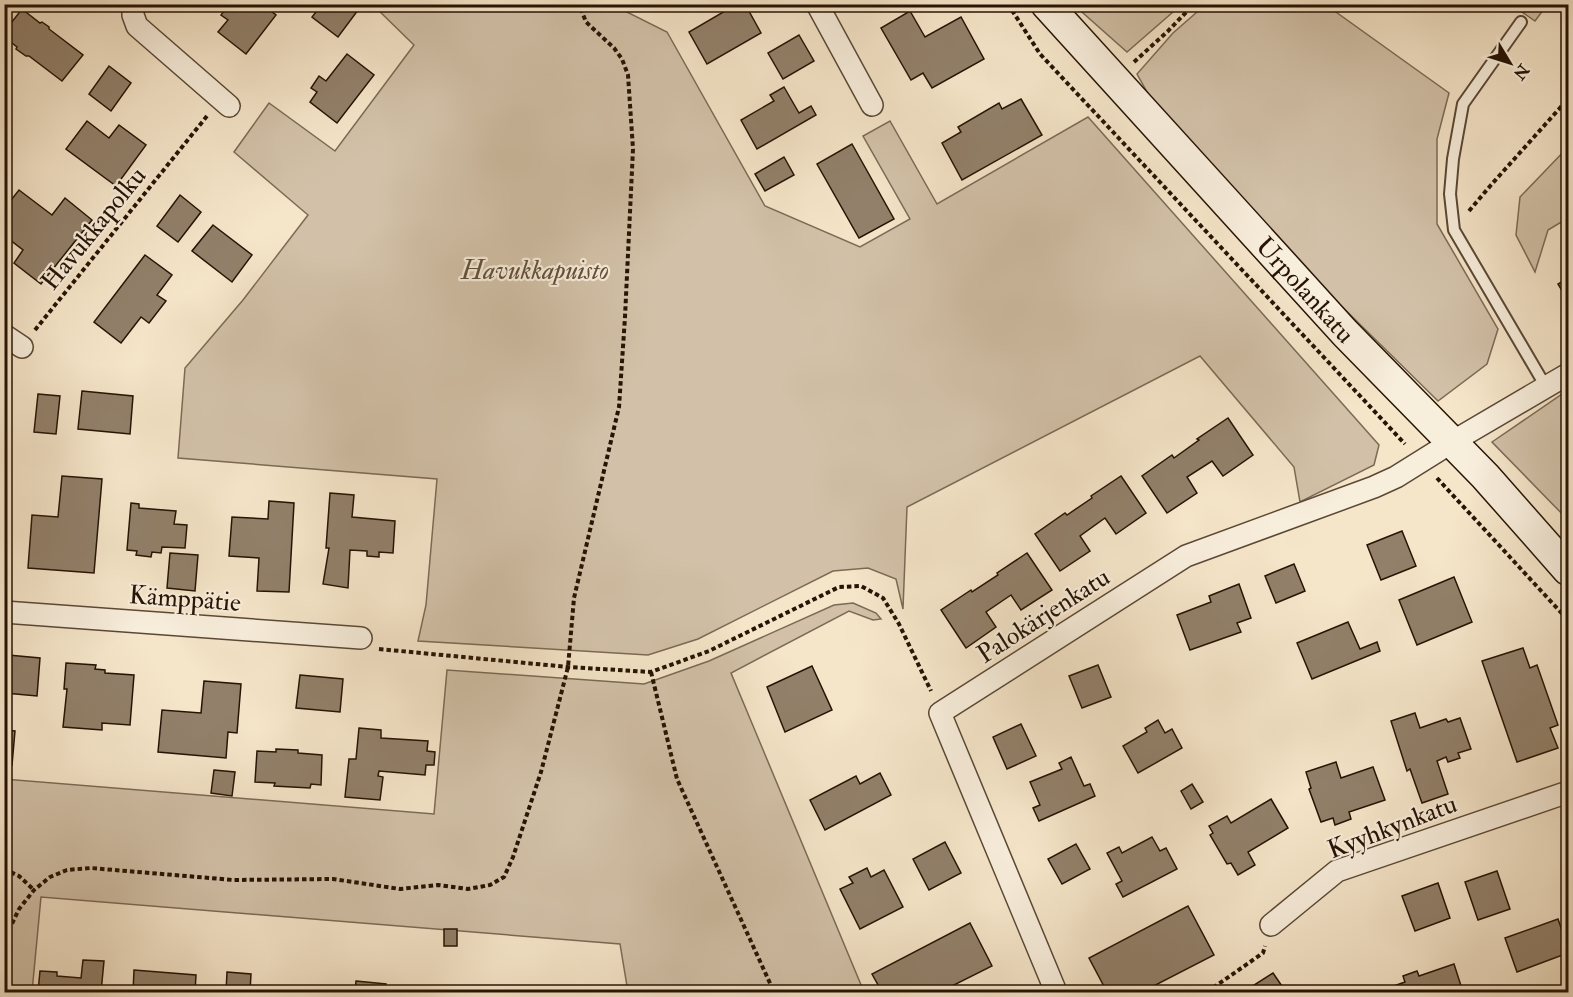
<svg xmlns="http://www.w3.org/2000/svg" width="1573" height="997" font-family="'IM FELL Double Pica',serif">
	<rect width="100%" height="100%" fill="#f5e5c9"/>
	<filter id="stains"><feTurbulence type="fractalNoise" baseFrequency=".00333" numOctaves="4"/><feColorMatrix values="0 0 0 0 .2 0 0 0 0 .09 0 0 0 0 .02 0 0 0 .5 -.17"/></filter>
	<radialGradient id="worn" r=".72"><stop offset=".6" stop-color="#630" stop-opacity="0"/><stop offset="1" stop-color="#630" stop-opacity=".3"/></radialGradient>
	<!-- green -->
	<g fill="#d2c1a8" stroke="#7c6a56" stroke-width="1.5">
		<polygon points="373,5 613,5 667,32 765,206 860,247 910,219 863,136 890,121 937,204 1088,117 1379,445 1374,465 1300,502 1294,467 1200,356 907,507 903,609 896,579 868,568 833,571 698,639 648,655 418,641 426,605 437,479 178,458 185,368 243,300 308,215 234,152 269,103 335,151 414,45"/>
		<polygon points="1074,5 1181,5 1127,52"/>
		<polygon points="1205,5 1326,5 1449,93 1437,139 1437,224 1498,329 1487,364 1438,401 1324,289 1160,115 1137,74 1173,33"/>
		<polygon points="1512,5 1547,5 1535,21"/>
		<polygon points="1568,147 1568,218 1548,230 1535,272 1516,235 1520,197"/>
		<polygon points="1568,390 1568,520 1492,442"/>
		<polygon points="853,603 876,613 881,619 873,620 849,611 731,673 864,992 628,992 620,944 41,897 32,992 5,992 4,779 434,814 447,670 644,684 709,661 834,605"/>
	</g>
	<!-- building -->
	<g fill="#92806a" stroke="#261304" stroke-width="1.5">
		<polygon points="229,4 232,4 236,8 239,4 270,4 267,8 276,15 246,54 218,32 228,20 221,15"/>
		<polygon points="322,4 359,4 361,6 338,37 312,17"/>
		<polygon points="737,4 745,4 761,33 707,64 689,32"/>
		<polygon points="22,9 40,23 42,22 49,27 49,29 83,55 62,81 29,56 26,56 16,49 17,47 4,37 4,32"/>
		<polygon points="910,11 925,37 961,17 984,59 932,88 923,73 911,80 881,28"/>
		<polygon points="799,35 814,61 783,79 768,53"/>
		<polygon points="347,54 374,75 337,123 310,102 317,92 311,88 319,76 326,81"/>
		<polygon points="109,66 131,83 111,111 89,94"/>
		<polygon points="784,87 799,113 811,106 816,115 757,149 741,120 774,101 770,95"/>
		<polygon points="1021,99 1042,135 962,180 942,143 961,132 958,127 999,103 1002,109"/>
		<polygon points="87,121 109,138 119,125 146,145 116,186 66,149"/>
		<polygon points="852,144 894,219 859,238 817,164"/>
		<polygon points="784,157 794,175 765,191 755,174"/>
		<polygon points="19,190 52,215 65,198 92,220 41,284 14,263 23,250 5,236 8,232 4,230 4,209"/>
		<polygon points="180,195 201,212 178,242 157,226"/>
		<polygon points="213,225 252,255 232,282 192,251"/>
		<polygon points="145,255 172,275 157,295 166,301 149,323 141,317 121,343 94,322"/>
		<polygon points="1568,278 1568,301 1558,284"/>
		<polygon points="82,391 133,396 130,434 78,429"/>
		<polygon points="38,394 60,396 56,434 34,432"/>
		<polygon points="1228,418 1253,455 1223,476 1212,461 1187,477 1197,493 1167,513 1142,476 1172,455 1174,458 1199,440 1197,439"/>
		<polygon points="62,476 102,479 94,573 28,568 32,515 58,517"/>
		<polygon points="1121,476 1146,513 1116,534 1105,518 1080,536 1090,551 1060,571 1035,534 1065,513 1067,515 1092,498 1091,496"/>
		<polygon points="330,493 354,495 352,517 395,521 393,553 379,552 379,557 367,556 367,551 350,550 348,588 323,584 329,548 326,548"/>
		<polygon points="269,501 294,503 289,592 257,591 259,558 229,556 232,517 268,519"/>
		<polygon points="131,503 139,504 139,508 176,511 174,524 187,525 185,548 162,547 161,553 152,552 151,557 136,555 137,551 127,550"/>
		<polygon points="1402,531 1416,566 1381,580 1367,545"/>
		<polygon points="170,553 198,555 195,591 167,588"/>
		<polygon points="1027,553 1052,590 1021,610 1011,595 986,612 996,627 966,648 941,610 971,590 972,592 998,575 997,573"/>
		<polygon points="1294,564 1305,591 1276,603 1265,576"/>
		<polygon points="1454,577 1472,622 1417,645 1399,600"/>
		<polygon points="1239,584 1251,618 1237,623 1241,632 1190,650 1177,615 1211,602 1209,596"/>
		<polygon points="1348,622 1360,649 1377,642 1380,651 1312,679 1297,643"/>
		<polygon points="1523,648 1530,668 1537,665 1558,725 1550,728 1558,748 1517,762 1482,661"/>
		<polygon points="8,655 40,658 37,696 5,693"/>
		<polygon points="66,663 96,665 95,669 105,670 105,673 134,675 130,725 102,723 102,730 63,727 67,689 64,689"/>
		<polygon points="1098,665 1111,697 1082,708 1069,676"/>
		<polygon points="812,666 832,710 785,732 767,687"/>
		<polygon points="300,675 343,679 340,712 296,708"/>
		<polygon points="204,681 241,684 237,733 228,732 226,758 158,752 162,710 201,713"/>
		<polygon points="1415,713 1420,728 1446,719 1448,722 1460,718 1471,749 1458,753 1460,758 1448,762 1446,757 1437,761 1448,794 1422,803 1410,769 1407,771 1391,721"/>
		<polygon points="1158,720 1165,733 1172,729 1182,748 1138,773 1123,746 1147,732 1145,728"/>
		<polygon points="4,722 6,722 5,730 15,731 12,765 4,764"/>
		<polygon points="1021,724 1036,756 1007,769 993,737"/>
		<polygon points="359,728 381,730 381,738 428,741 427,751 435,752 434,765 426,765 425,775 379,771 378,776 383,777 380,800 345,797 349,759 356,759"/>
		<polygon points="276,749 298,750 298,753 322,755 321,785 311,784 310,788 274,786 275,783 255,782 257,751 276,752"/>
		<polygon points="1071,757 1084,786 1090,784 1095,796 1039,821 1033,808 1040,805 1030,782 1062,769 1059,763"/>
		<polygon points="1336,762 1341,778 1373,767 1385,800 1349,812 1351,819 1335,825 1333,818 1321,822 1309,789 1311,788 1306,772"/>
		<polygon points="214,770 235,772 232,796 211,793"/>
		<polygon points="880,773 891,795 825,830 810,800 856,776 860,784"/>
		<polygon points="1192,784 1203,802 1191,809 1181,791"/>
		<polygon points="1271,799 1288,828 1248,852 1255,865 1238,875 1231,863 1227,864 1210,835 1213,833 1209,826 1227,816 1231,823"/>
		<polygon points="1152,837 1160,851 1166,848 1177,869 1123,897 1116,884 1122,881 1107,853 1119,847 1122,853"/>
		<polygon points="945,842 961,873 929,890 913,859"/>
		<polygon points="1076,844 1090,869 1062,884 1048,859"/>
		<polygon points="867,868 871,877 884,870 903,907 860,929 840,889 853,883 849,877"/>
		<polygon points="1497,871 1510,909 1478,920 1465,882"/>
		<polygon points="1438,883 1450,918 1415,931 1402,896"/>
		<polygon points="1188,906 1214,955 1142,992 1107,992 1089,958"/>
		<polygon points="1558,919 1568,948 1568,953 1517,972 1505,938"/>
		<polygon points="970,923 992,966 940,992 882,992 872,974"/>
		<rect x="444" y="929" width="13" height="17"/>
		<polygon points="83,960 104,961 101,992 38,992 40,971 57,972 57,976 81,978"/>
		<polygon points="1454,964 1463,992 1393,992 1391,987 1405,982 1403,976 1417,971 1419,976"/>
		<polygon points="134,970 196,975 195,992 133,992"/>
		<polygon points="227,972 251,974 250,992 226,992"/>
		<polygon points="1273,973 1286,992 1254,992 1251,987"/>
		<polygon points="356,981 386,984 385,992 355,992"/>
		<polygon points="511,989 557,992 511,992"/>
	</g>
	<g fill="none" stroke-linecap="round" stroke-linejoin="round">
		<!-- service casing -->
		<g stroke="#5a4835" stroke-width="14">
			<polyline id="service" points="1521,22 1463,104 1453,159 1450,194 1454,230 1546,387"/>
		</g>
		<!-- minor casing -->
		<g stroke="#5a4835" stroke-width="24">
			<g id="minor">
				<polyline points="133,4 133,15 137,26 229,106"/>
				<polyline points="817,4 872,105"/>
				<polyline points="4,335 22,347"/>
				<polyline points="4,612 361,638"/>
				<polyline points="1271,925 1337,871 1568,792"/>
				<polyline points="1056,992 940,713 1186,556 1374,487 1396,477 1452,442 1568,374"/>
			</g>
		</g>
		<!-- secondary casing -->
		<g stroke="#261304" stroke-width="33">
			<g id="secondary">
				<path id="s1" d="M1046,4L1345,333L1485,476L1568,570"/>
			</g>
		</g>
		<!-- path -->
		<g stroke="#261304" stroke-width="4" stroke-dasharray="4.5 3" stroke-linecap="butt">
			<polyline points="1008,4 1040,54 1405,444"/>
			<polyline points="1134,62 1168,31 1194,4"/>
			<polyline points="1469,211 1491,185 1568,99"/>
			<polyline points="35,330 207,116"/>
			<polyline points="4,425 9,365"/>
			<polyline points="1437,478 1568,620"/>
			<polyline points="379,649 568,667 651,672 709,651 839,587 861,586 883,598 899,624 931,691"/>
			<polyline points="651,672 677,779 774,992"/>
			<polyline points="4,869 19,876 34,890"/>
			<polyline points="4,960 9,930 19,909 34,890 50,877 67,870 91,868 233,880 333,879 400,889 438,885 468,889 490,885 504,877 513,857 541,772 568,667 574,598 619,407 625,317 633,149 628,75 622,59 614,48 586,22 579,4"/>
			<polyline points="1207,992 1263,953 1265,946"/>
		</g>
		<!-- service -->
		<use href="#service" stroke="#f8eedc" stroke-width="10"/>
		<!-- minor -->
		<use href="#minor" stroke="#f8eedc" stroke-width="21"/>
		<!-- secondary -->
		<use href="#secondary" stroke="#f8eedc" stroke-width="30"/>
	</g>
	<g text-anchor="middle" stroke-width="4.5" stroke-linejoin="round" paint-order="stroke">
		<!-- street labels -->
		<g font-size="26" fill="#261304" stroke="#f8eedc">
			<text transform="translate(93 228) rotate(-51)" y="9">Havukkapolku</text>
			<text dy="9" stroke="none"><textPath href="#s1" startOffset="386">Urpolankatu</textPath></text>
			<text transform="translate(185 598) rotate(4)" y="9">Kämppätie</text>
			<text transform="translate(1043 615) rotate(-33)" y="9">Palokärjenkatu</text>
			<text transform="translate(1392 826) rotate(-21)" y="9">Kyyhkynkatu</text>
		</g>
		<!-- park labels -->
		<g font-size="26" font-style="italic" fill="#62503d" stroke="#f8eedc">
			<text x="535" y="279">Havukkapuisto</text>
		</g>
	</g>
	<!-- margin -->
	<rect width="1573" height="997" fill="none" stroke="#f5e5c9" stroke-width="24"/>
	<rect x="6" y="6" width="1561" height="985" fill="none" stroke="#261304" stroke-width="3"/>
	<rect x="12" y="12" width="1549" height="973" fill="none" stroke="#261304" stroke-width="1.5"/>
	<!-- north arrow -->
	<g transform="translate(1510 63) rotate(128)" stroke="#f8eedc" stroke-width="4.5" paint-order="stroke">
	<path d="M0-4.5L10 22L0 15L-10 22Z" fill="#261304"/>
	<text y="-9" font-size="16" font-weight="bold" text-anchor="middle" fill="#261304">N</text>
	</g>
	<rect width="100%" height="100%" filter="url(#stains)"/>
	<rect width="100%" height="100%" fill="url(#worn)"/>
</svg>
